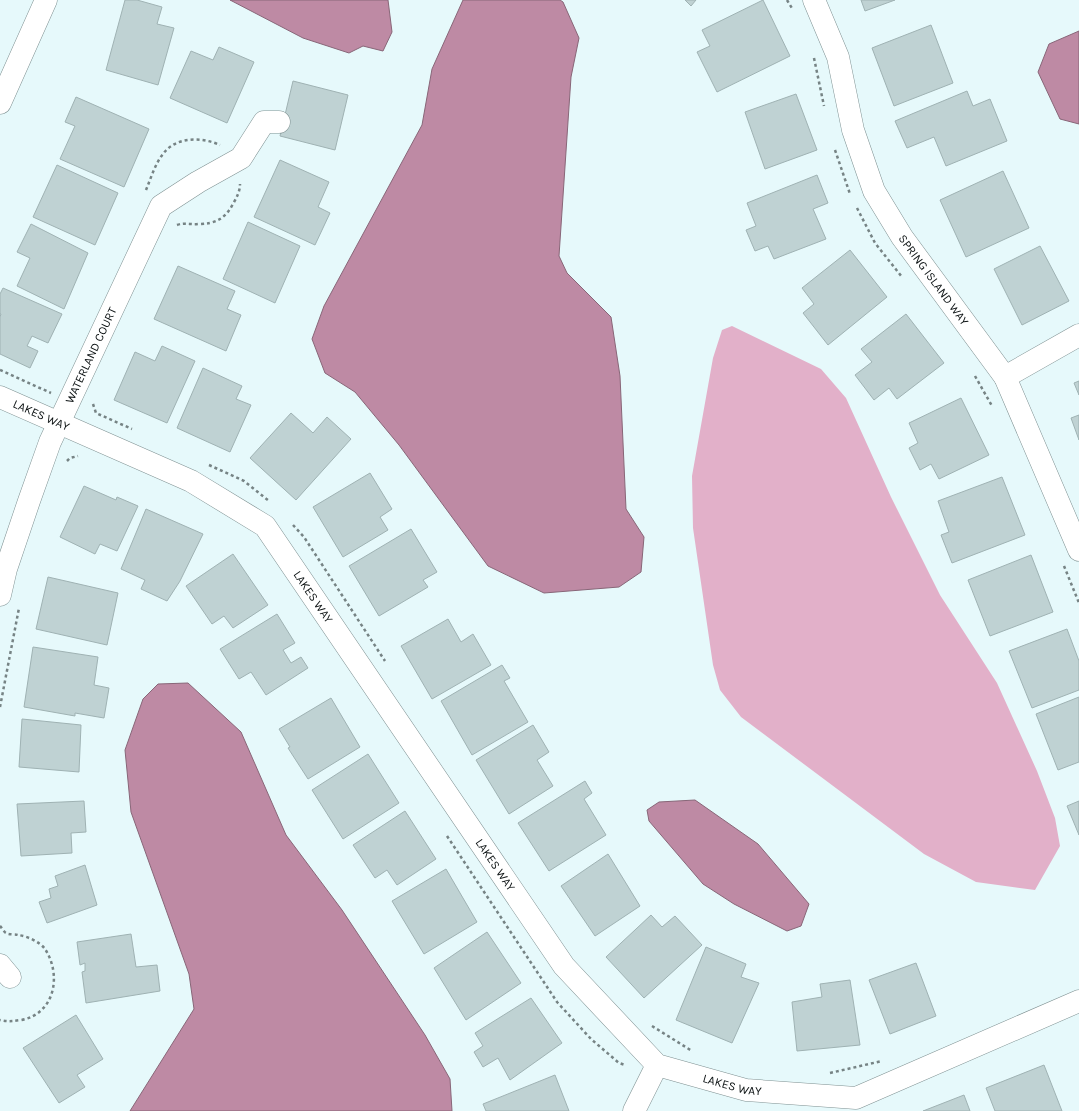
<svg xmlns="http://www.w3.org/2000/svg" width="1079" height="1111" font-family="Karla,sans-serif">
	<rect width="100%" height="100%" fill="#e6f9fb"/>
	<!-- green -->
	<polygon fill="#e2b0c9" points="732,326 821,369 846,398 891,497 940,595 997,683 1037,771 1055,818 1060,846 1035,890 976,882 924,854 741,717 720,690 713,665 693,528 692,476 713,358 722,330"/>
	<!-- water -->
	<g fill="#be8aa4" stroke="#886678">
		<polygon points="230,0 388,0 392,32 383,51 363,46 349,53 303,38"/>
		<polygon points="463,0 560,0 563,2 579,38 571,77 559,256 567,273 611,317 620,376 626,509 644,537 641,572 619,587 544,593 488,566 399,445 355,392 325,373 312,339 324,306 422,125 432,69"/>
		<polygon points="1079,31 1079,124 1060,119 1038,72 1049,44"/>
		<polygon points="188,683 241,732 286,835 342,910 425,1035 450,1079 452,1111 130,1111 194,1009 189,974 131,812 125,750 143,699 158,684"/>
		<polygon points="695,800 758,844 809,904 801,926 787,931 734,904 703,884 649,821 647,810 659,802"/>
	</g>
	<!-- building -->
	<g fill="#bfd2d3" stroke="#9fb2b3">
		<polygon points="125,0 137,0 162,7 157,24 174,28 158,85 106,70"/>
		<polygon points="685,0 696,0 691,6"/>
		<polygon points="763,0 790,56 717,92 697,52 710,46 702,30"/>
		<polygon points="861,0 895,0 865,11"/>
		<polygon points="931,25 953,83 894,106 872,48"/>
		<polygon points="219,47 254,62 227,123 170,98 191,51 213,60"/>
		<polygon points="293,81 348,95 335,150 280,136"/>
		<polygon points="967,91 973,106 990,99 1007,141 946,166 934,137 907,148 895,121"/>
		<polygon points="796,94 817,150 765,169 745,112"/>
		<polygon points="76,97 149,129 124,187 60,159 75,126 65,122"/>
		<polygon points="280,160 329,182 318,207 330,213 315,245 254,217"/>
		<polygon points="57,165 118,193 95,245 33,217"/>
		<polygon points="1003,171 1029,228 966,257 940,200"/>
		<polygon points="817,175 828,203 813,209 826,239 774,259 768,246 755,251 746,230 756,226 747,203"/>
		<polygon points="248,222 300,246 275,303 223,279"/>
		<polygon points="31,224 88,253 64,309 17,286 30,258 17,252"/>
		<polygon points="1040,246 1069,301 1022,325 994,269"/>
		<polygon points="850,250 887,297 828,345 803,313 814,304 802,288"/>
		<polygon points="178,266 235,291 227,309 241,315 226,351 154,319"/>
		<polygon points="3,288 62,314 48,343 32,336 27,346 38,351 30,368 0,354 0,317 1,314 0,314 0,294"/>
		<polygon points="906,314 944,363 897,399 889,388 874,400 855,375 872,362 861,349"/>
		<polygon points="162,346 195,361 167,423 114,400 135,352 155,361"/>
		<polygon points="203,368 242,386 236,399 251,405 230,452 177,428"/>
		<polygon points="1079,381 1079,395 1074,383"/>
		<polygon points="961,398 989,455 939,479 931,464 920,470 909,448 918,443 909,423"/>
		<polygon points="291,413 313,433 327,417 351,439 296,500 250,458"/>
		<polygon points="1079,415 1079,440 1071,418"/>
		<polygon points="370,473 392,509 380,517 388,530 343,557 313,507"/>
		<polygon points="1002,477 1025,535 952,563 941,535 949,532 938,501"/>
		<polygon points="84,486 116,500 117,497 138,506 117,551 100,544 95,554 60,537"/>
		<polygon points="146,509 203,534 180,581 167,601 141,589 145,580 121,569"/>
		<polygon points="411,529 437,572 423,580 428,587 379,616 349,566"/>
		<polygon points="233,554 268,605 233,628 224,616 212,624 186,586"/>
		<polygon points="1031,555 1053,612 990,636 968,580"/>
		<polygon points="48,577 118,593 107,645 36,629"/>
		<polygon points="277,614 295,643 283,650 291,663 301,657 308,668 266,695 251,672 239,679 220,649"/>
		<polygon points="448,619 461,642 473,634 491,665 432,699 401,646"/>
		<polygon points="1067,629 1079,661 1079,690 1032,708 1009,651"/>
		<polygon points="33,647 98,657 94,685 109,688 104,718 75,713 75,716 24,707"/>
		<polygon points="502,665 510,678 504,681 528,722 472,755 441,701"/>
		<polygon points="1079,697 1079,762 1058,770 1036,714"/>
		<polygon points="331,698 360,747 308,779 288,748 290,747 279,729"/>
		<polygon points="22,719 81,725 79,772 19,767"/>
		<polygon points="533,725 549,752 537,760 553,786 509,814 476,760"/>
		<polygon points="368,754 399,803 343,839 312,790"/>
		<polygon points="585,781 592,793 584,799 606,835 549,871 518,823"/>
		<polygon points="84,801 86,832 71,833 72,853 21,856 17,804"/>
		<polygon points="1079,801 1079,835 1067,806"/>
		<polygon points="405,811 436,859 397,885 387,870 375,878 353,845"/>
		<polygon points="608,854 640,906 595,936 561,886"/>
		<polygon points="85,865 97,905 47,923 39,902 51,898 49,889 58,886 55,876"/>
		<polygon points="446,869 477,922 424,954 392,901"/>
		<polygon points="651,915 662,927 675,916 702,945 644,998 606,957"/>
		<polygon points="487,932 521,983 466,1020 434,968"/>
		<polygon points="131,934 136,967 157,965 160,991 86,1003 82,972 85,971 85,963 80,965 77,942"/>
		<polygon points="706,947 746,964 741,977 759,983 732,1043 676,1020"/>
		<polygon points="916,963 936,1016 890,1034 869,980"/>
		<polygon points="850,980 860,1045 797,1051 792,1002 822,997 820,984"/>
		<polygon points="531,998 562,1043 510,1080 498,1058 483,1067 474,1052 483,1046 475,1033"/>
		<polygon points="76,1015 103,1059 77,1075 85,1087 59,1103 23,1048"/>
		<polygon points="1044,1065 1062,1111 995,1111 986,1088"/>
		<polygon points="555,1075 569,1111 486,1111 483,1104"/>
		<polygon points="964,1095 970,1111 923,1111"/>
	</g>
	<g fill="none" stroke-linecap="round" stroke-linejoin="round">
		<!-- minor casing -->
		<g stroke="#7f9192" stroke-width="23">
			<g id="minor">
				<path id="s1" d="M814,0L838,57L853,130L874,191L902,237L1005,377L1079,550"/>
				<polyline points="0,103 46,0"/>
				<polyline points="1005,377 1079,335"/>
				<path id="s2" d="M0,397L191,481L265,526L564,966L657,1065L746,1090L856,1098L1079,1001"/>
				<path id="s3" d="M0,595L6,569L29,501L50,442L161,206L198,182L241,158L264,122H279"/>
				<polyline points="0,965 10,977"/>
				<polyline points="634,1111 657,1065"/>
			</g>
		</g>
		<!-- path -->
		<g stroke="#768384" stroke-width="2.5" stroke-dasharray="3 3" stroke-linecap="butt">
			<polyline points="787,0 793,10"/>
			<polyline points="814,58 824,106"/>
			<polyline points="835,150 850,194"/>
			<path d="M146,190C151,178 155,164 163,154C176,136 202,137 220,145"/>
			<polyline points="857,208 875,243 902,277"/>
			<path d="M177,225C185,222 190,225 198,224C215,224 225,219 233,204C237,197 240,191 240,184"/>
			<polyline points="0,370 51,393"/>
			<polyline points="975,376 992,406"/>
			<polyline points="93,404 96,413 132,429"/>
			<polyline points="67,461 70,458 78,456"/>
			<polyline points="209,465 244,481 269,501"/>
			<polyline points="293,525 304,537 385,661"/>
			<polyline points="1064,566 1079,603"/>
			<polyline points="0,707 19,608"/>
			<polyline points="447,836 557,1002 591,1039 619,1063 625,1065"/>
			<path d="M0,926C2,928 4,932 6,933C9,935 15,934 18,935C27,936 40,942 45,949C62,975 55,1014 21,1020C13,1021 8,1022 0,1020"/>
			<polyline points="652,1026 692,1051"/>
			<polyline points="830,1073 882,1061"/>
		</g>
		<!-- minor -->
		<use href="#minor" stroke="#fff" stroke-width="22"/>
	</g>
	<g text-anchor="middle" stroke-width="3" stroke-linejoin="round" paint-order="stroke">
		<!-- street labels -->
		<g font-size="12" fill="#0b1112" stroke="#fff">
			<text dy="4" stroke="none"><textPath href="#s1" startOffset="308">SPRING ISLAND WAY</textPath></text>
			<text dy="4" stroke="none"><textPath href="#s3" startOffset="257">WATERLAND COURT</textPath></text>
			<text dy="4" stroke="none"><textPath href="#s2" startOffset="45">LAKES WAY</textPath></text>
			<text dy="4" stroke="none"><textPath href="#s2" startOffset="381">LAKES WAY</textPath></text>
			<text dy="4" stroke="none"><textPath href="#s2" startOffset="705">LAKES WAY</textPath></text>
			<text dy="4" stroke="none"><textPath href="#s2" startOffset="1041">LAKES WAY</textPath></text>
		</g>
	</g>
</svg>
